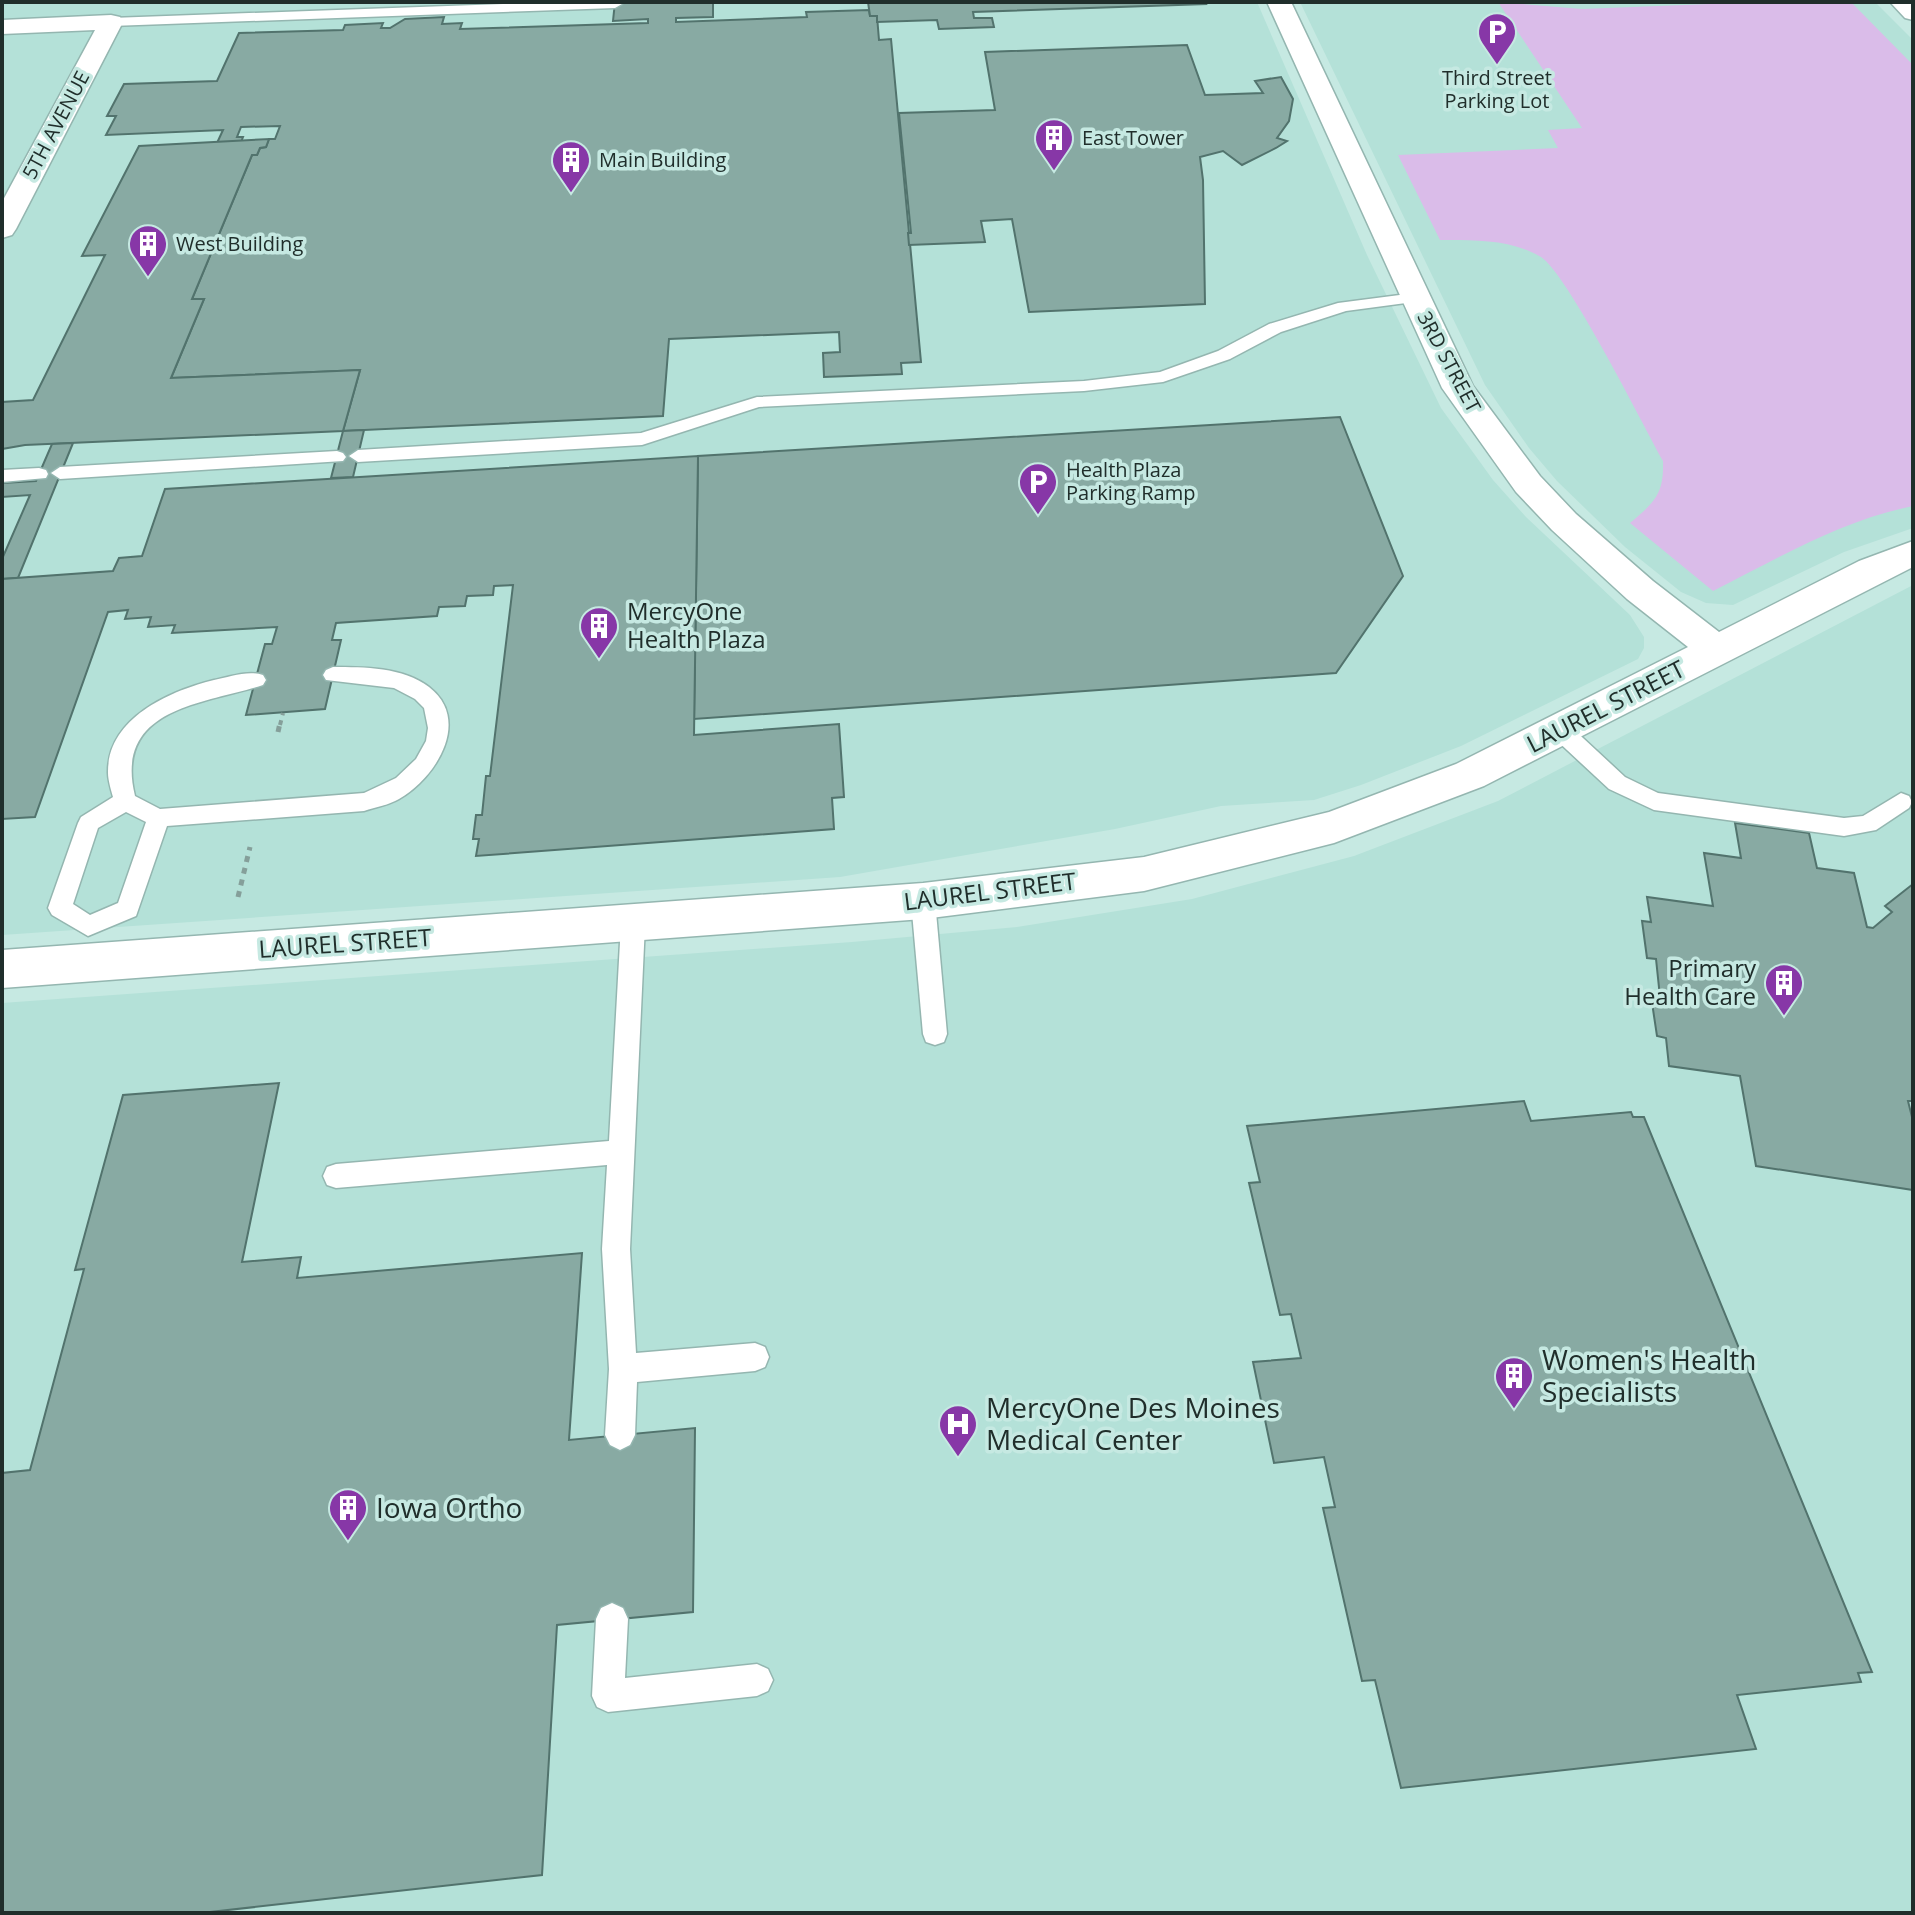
<svg xmlns="http://www.w3.org/2000/svg" width="1915" height="1915" font-family="'Open Sans',sans-serif">
	<rect width="100%" height="100%" fill="#c6e9e2"/>
	<!-- built -->
	<g fill="#b4e1d8">
		<polygon points="2,2 1257,2 1367,255 1441,408 1493,480 1526,517 1630,615 1644,637 1644,648 1638,659 1461,746 1361,785 1314,800 1221,806 1115,829 840,877 2,935"/>
		<polygon points="1300,2 1875,2 1913,40 1913,528 1844,552 1733,605 1706,603 1681,592 1625,547 1557,481 1529,448 1485,385"/>
		<polygon points="1913,585 1913,1913 2,1913 2,1003 852,942 1017,927 1192,899 1354,856 1498,801"/>
	</g>
	<!-- green -->
	<path fill="#dabce9" d="M1498,2L1582,9L1760,2H1851L1913,65V506C1842,520 1777,559 1713,591L1630,523C1655,502 1664,494 1663,461C1643,425 1567,273 1541,257C1511,239 1473,240 1440,240L1398,155L1558,148L1548,130L1582,128Z"/>
	<!-- building -->
	<g fill="#88aaa3" stroke="#52736d" stroke-width="2">
		<polygon points="615,2 713,2 713,17 676,18 676,22 807,17 806,12 869,10 870,16 877,16 879,40 891,39 921,362 901,363 902,374 824,377 823,353 840,352 839,332 669,339 663,416 343,431 360,370 171,378 204,299 192,299 252,155 257,155 260,148 266,147 269,139 275,139 280,126 241,127 237,137 243,137 241,142 217,143 223,130 106,135 116,116 107,116 124,84 217,81 239,33 343,30 345,25 383,23 381,28 390,28 405,19 444,17 442,24 462,23 460,29 648,23 648,19 613,21"/>
		<polygon points="868,2 1205,2 1206,4 973,12 974,18 992,18 994,27 939,29 937,20 877,22 877,16 870,16"/>
		<polygon points="1187,45 1205,95 1263,93 1255,81 1281,77 1293,99 1289,121 1277,138 1287,141 1276,148 1242,165 1223,151 1200,157 1203,180 1205,304 1029,312 1012,219 981,221 985,242 909,245 908,233 911,233 899,113 995,110 985,52"/>
		<polygon points="269,139 266,147 260,148 257,155 252,155 192,299 204,299 171,378 360,370 343,431 25,445 2,449 2,402 33,400 105,255 82,256 139,146"/>
		<polygon points="1340,417 1403,576 1336,673 694,719 698,456"/>
		<polygon points="364,430 353,477 331,478 343,431"/>
		<polygon points="73,443 18,578 2,579 2,559 30,495 2,497 2,483 36,481 52,444"/>
		<polygon points="698,456 694,735 839,724 844,797 832,798 834,829 476,856 479,839 473,839 476,815 482,815 486,776 490,776 513,585 494,586 493,595 467,596 465,606 439,607 437,616 336,623 332,640 341,640 325,709 246,715 265,644 272,644 277,627 172,633 175,625 148,627 151,617 125,619 128,610 108,612 35,817 2,819 2,579 113,571 119,558 142,556 165,489"/>
		<polygon points="1735,823 1809,833 1817,868 1854,873 1867,927 1873,928 1892,912 1885,906 1913,884 1913,1101 1908,1101 1913,1121 1913,1190 1756,1166 1740,1076 1669,1066 1666,1038 1657,1036 1651,996 1660,997 1656,959 1647,958 1642,921 1651,922 1647,897 1713,906 1704,853 1741,858"/>
		<polygon points="279,1083 242,1262 301,1257 297,1278 582,1253 569,1440 695,1428 693,1612 557,1625 542,1875 201,1913 2,1913 2,1473 30,1470 84,1269 75,1270 123,1095"/>
		<polygon points="1524,1101 1531,1121 1631,1112 1633,1117 1644,1117 1872,1672 1858,1673 1861,1682 1737,1695 1756,1749 1401,1788 1375,1680 1362,1681 1323,1508 1335,1507 1324,1457 1274,1463 1253,1362 1301,1358 1291,1314 1280,1315 1249,1183 1260,1182 1247,1126"/>
	</g>
	<g fill="none" stroke-linecap="round" stroke-linejoin="round">
		<!-- lane casing -->
		<g stroke="#94b6b0" stroke-width="3">
			<g id="lane">
				<polygon points="562,2 622,4 615,8 111,26 104,22 111,18"/>
				<polygon points="1415,293 1421,295 1423,298 1421,301 1346,311 1281,332 1230,359 1163,382 1084,391 759,407 642,445 358,462 349,456 358,450 641,433 757,397 1084,381 1160,372 1218,351 1269,324 1338,303"/>
				<polygon points="337,451 343,453 346,457 343,461 60,479 51,473 60,467"/>
				<polygon points="39,468 46,470 48,474 46,478 2,482 2,470"/>
				<path d="M333,667C364,667 403,667 429,687C472,720 436,778 399,799C389,805 376,807 364,811L167,826L136,916L88,936L52,915L48,908L78,823L81,817L113,797C111,790 108,780 108,773C107,718 170,691 214,680C229,677 248,670 263,675L266,680L263,685C204,704 113,707 135,796L160,809L364,793L396,778L416,759L426,741L428,728L424,708L415,699L394,688L326,680L323,675L326,670ZM126,812L146,822L118,903L90,915L73,904L98,828Z"/>
				<polygon points="1561,723 1569,725 1625,777 1658,793 1844,818 1863,816 1901,793 1909,796 1912,802 1909,808 1876,830 1844,836 1654,810 1609,789 1553,737 1550,731 1553,725"/>
				<polygon points="923,891 931,894 935,901 947,1034 944,1042 935,1045 926,1042 923,1034 911,901 915,894"/>
				<polygon points="633,914 641,917 645,924 630,1249 636,1353 755,1343 765,1347 769,1357 765,1367 755,1371 637,1382 635,1435 630,1445 620,1450 610,1445 605,1435 609,1369 602,1249 607,1165 336,1188 327,1185 323,1176 327,1167 336,1164 609,1141 621,924 625,917"/>
				<polygon points="612,1603 623,1608 628,1619 625,1678 757,1664 768,1669 773,1680 768,1691 757,1696 608,1712 597,1707 592,1696 596,1619 601,1608"/>
			</g>
		</g>
		<!-- street casing -->
		<g stroke="#94b6b0" stroke-width="3">
			<g id="street">
				<polygon points="1267,2 1291,2 1473,386 1540,476 1576,514 1653,581 1719,632 1859,561 1913,541 1913,567 1484,786 1334,843 1144,891 923,919 2,988 2,950 923,883 1144,857 1329,812 1456,764 1688,647 1627,599 1552,530 1516,492 1442,388"/>
				<polygon points="111,15 120,17 123,22 16,229 12,235 2,238 2,202 95,30 2,34 2,20"/>
			</g>
		</g>
		<!-- secondary casing -->
		<g stroke="#94b6b0" stroke-width="3">
			<polygon id="secondary" points="1890,2 1913,2 1913,20 1905,18"/>
		</g>
		<!-- path-far1 -->
		<polyline stroke="#859f9a" stroke-width="4" stroke-dasharray="5 5" stroke-linecap="butt" points="280,725 283,713"/>
		<!-- path -->
		<g stroke="#859f9a" stroke-width="5" stroke-dasharray="6 6" stroke-linecap="butt">
			<polyline points="278,732 280,723"/>
			<polyline points="238,897 250,847"/>
		</g>
		<!-- lane -->
		<use href="#lane" fill="#fff" fill-rule="evenodd"/>
		<!-- street -->
		<use href="#street" fill="#fff" fill-rule="evenodd"/>
		<!-- secondary -->
		<use href="#secondary" fill="#fff" fill-rule="evenodd"/>
	</g>
	<!-- icons -->
	<defs>
		<g id="parking-pin" transform="scale(2)"><path d="M0 17L-7.5 6A9.5 9.5 0 1 1 7.5 6Z" fill="#8737a7" stroke="#c6e9e2"/><path d="M-3.5-5.5H1a3.5 3.5 0 0 1 0 7H-1V5.5H-3.5ZM-1-3.4V-.6H.8a1.4 1.4 0 0 0 0-2.8Z" fill="#fff"/></g>
		<g id="building-pin" transform="scale(2)"><path d="M0 17L-7.5 6A9.5 9.5 0 1 1 7.5 6Z" fill="#8737a7" stroke="#c6e9e2"/><path d="M-4-6H4V6H1V3H-1V6H-4ZM-2.5-4.3h1.7v1.8h-1.7ZM.8-4.3h1.7v1.8H.8ZM-2.5-1h1.7V.8h-1.7ZM.8-1h1.7V.8H.8Z" fill="#fff"/></g>
		<g id="hospital-pin" transform="scale(2)"><path d="M0 17L-7.5 6A9.5 9.5 0 1 1 7.5 6Z" fill="#8737a7" stroke="#c6e9e2"/><path d="M-5-5h3v3.5h4V-5h3V5h-3V1.5h-4V5h-3Z" fill="#fff"/></g>
	</defs>
	<g fill-rule="evenodd">
		<use href="#parking-pin" x="1497" y="32"/>
		<use href="#building-pin" x="1054" y="138"/>
		<use href="#building-pin" x="571" y="160"/>
		<use href="#building-pin" x="148" y="244"/>
		<use href="#parking-pin" x="1038" y="482"/>
		<use href="#building-pin" x="599" y="626"/>
		<use href="#building-pin" x="1784" y="983"/>
		<use href="#building-pin" x="1514" y="1376"/>
		<use href="#hospital-pin" x="958" y="1424"/>
		<use href="#building-pin" x="348" y="1508"/>
	</g>
	<g text-anchor="middle" stroke-width="7" stroke-linejoin="round" paint-order="stroke">
		<!-- far-poi labels -->
		<g font-size="20" fill="#202e2b" stroke="#c6e9e2" text-anchor="start">
			<text x="1497" y="85" text-anchor="middle">Third Street<tspan x="1497" dy="23">Parking Lot</tspan></text>
			<text x="1082" y="145">East Tower</text>
			<text x="599" y="167">Main Building</text>
			<text x="176" y="251">West Building</text>
			<text x="1066" y="477">Health Plaza<tspan x="1066" dy="23">Parking Ramp</tspan></text>
		</g>
		<!-- far-street labels -->
		<g font-size="20" fill="#202e2b" stroke="#c6e9e2">
			<text transform="translate(56 125) rotate(-62)" y="7">5TH AVENUE</text>
			<text transform="translate(1449 362) rotate(62)" y="7">3RD STREET</text>
		</g>
		<!-- poi labels -->
		<g font-size="24" fill="#202e2b" stroke="#c6e9e2" text-anchor="start">
			<text x="627" y="620">MercyOne<tspan x="627" dy="28">Health Plaza</tspan></text>
			<text x="1756" y="977" text-anchor="end">Primary<tspan x="1756" dy="28">Health Care</tspan></text>
		</g>
		<!-- street labels -->
		<g font-size="24" fill="#202e2b" stroke="#c6e9e2">
			<text transform="translate(1606 707) rotate(-27)" y="8">LAUREL STREET</text>
			<text transform="translate(990 892) rotate(-7)" y="8">LAUREL STREET</text>
			<text transform="translate(345 944) rotate(-4)" y="8">LAUREL STREET</text>
		</g>
		<!-- near-poi labels -->
		<g font-size="28" fill="#202e2b" stroke="#c6e9e2" text-anchor="start">
			<text x="1542" y="1370">Women's Health<tspan x="1542" dy="32">Specialists</tspan></text>
			<text x="986" y="1418">MercyOne Des Moines<tspan x="986" dy="32">Medical Center</tspan></text>
			<text x="376" y="1518">Iowa Ortho</text>
		</g>
	</g>
	<!-- border -->
	<rect width="1915" height="1915" fill="none" stroke="#202e2b" stroke-width="8"/>
</svg>
